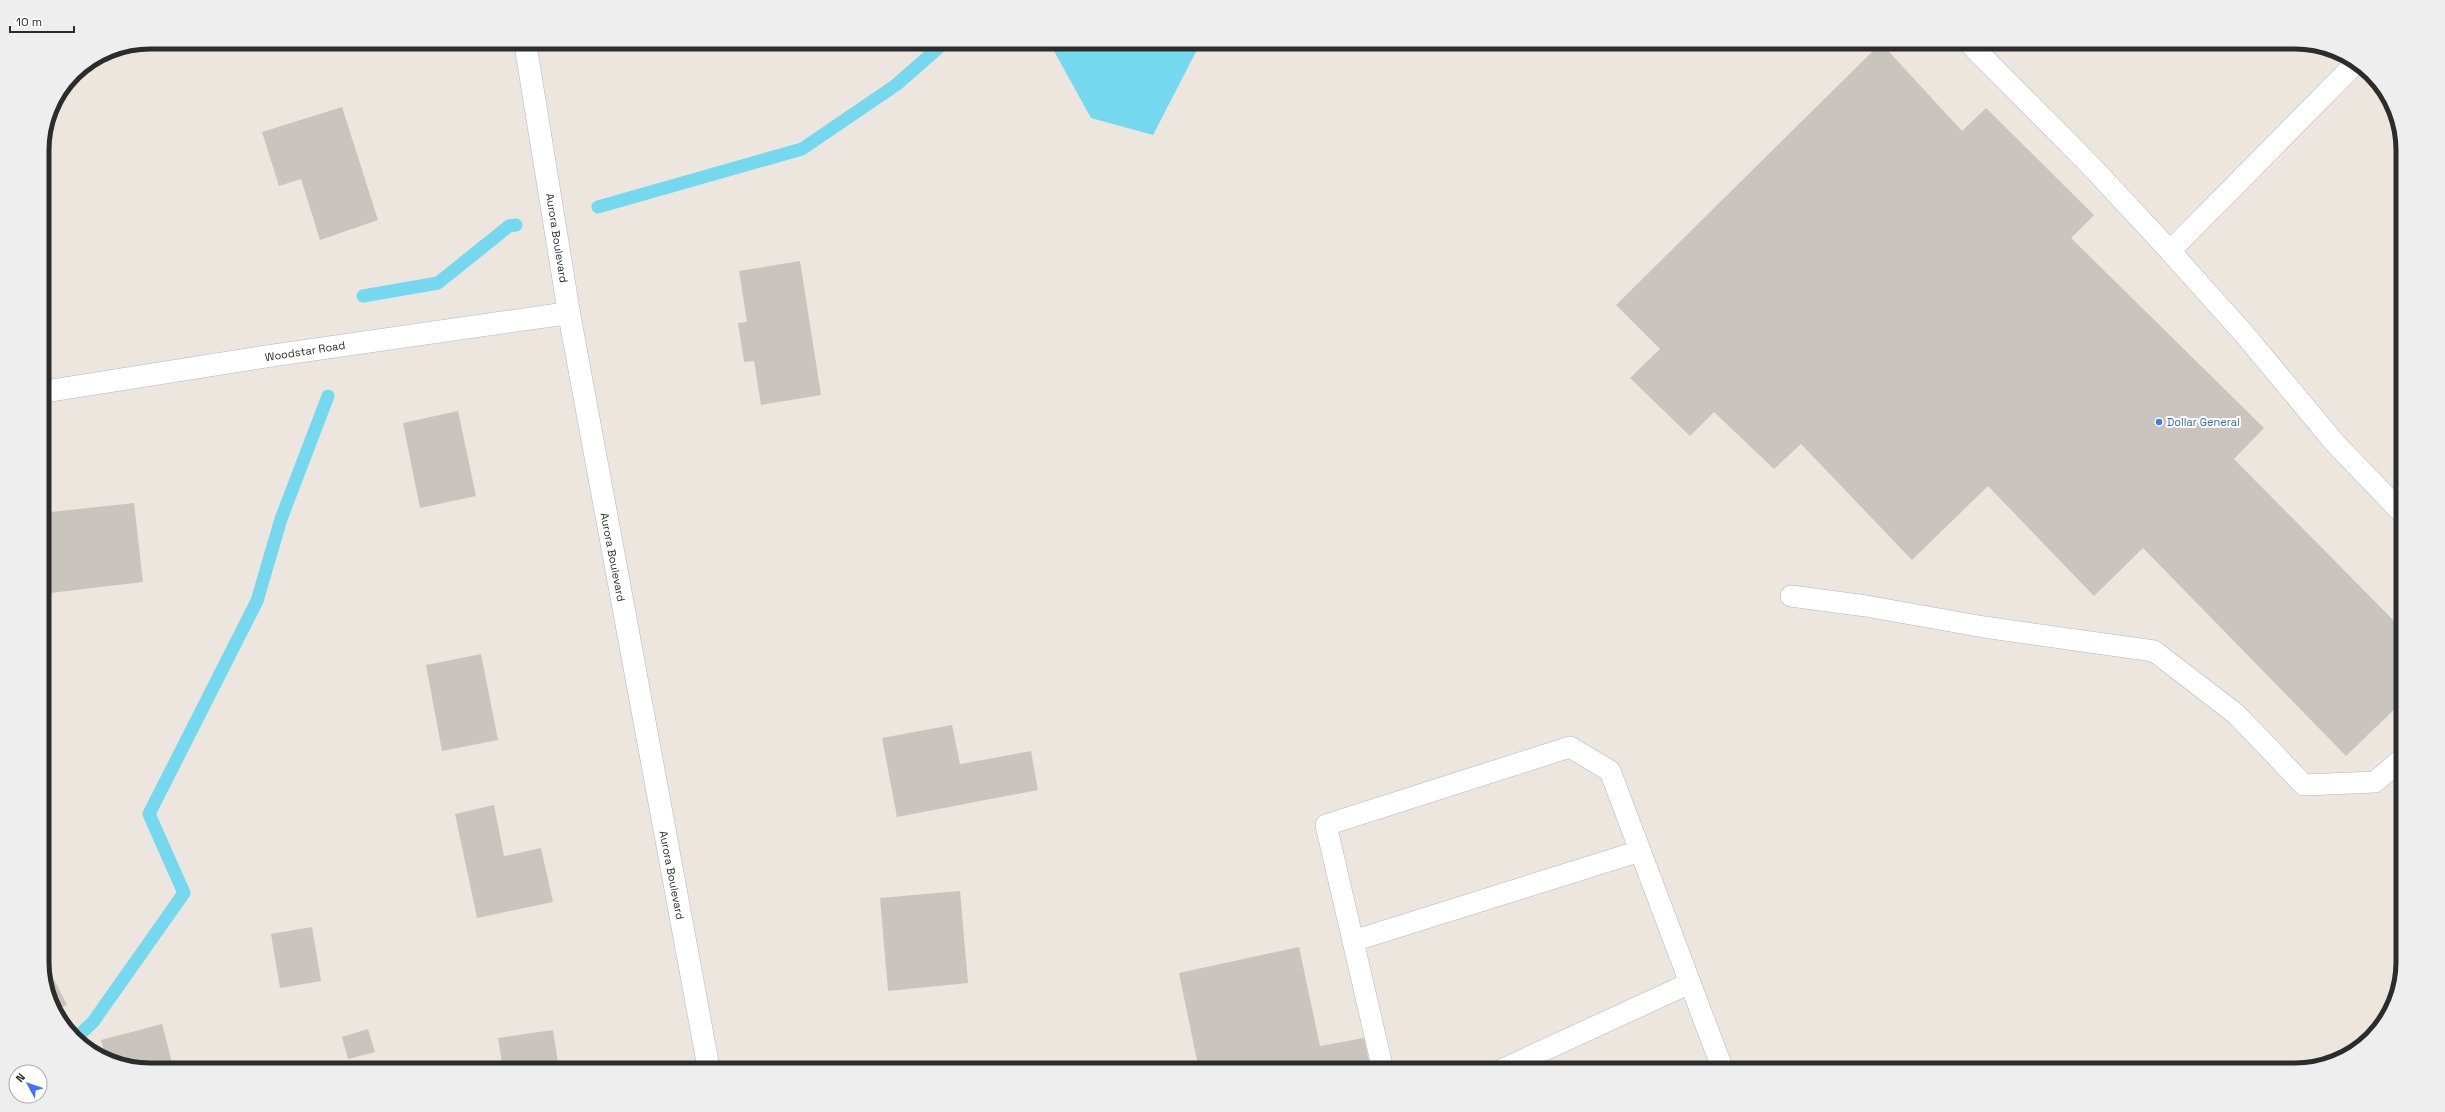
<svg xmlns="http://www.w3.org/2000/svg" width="2445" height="1112" font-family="'Space Grotesk',sans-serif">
	<rect width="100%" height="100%" fill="#ede6df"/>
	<!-- water -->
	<polygon fill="#74d8ee" points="1049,42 1201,42 1153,135 1091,118"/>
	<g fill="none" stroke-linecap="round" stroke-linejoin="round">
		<!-- stream -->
		<g stroke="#74d8ee" stroke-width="13">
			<polyline points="598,207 802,149 896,85 945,42"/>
			<polyline points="363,296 438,283 509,226 516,225"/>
			<polyline points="78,1036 93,1022 184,893 149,814 257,601 281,519 328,396"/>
		</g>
	</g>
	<!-- building -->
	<g fill="#c9c4bd">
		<polygon points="1881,43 1962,131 1986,108 2094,215 2071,238 2264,428 2234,459 2403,630 2403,701 2346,756 2143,548 2094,596 1988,486 1912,560 1801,444 1774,469 1714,412 1690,436 1630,378 1660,349 1616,305"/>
		<polygon points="342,107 378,220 320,240 301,179 279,186 262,132"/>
		<polygon points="800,261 821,395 761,405 754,361 744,362 738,323 747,322 739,271"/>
		<polygon points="458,411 476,496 420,508 403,423"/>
		<polygon points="134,503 143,582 42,594 42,513"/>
		<polygon points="481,654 498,740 442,751 426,665"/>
		<polygon points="952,725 960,764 1031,751 1038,790 897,817 882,738"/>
		<polygon points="494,805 504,856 541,848 553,902 477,918 455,814"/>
		<polygon points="960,891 968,983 888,991 880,898"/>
		<polygon points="312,927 321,981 280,988 271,934"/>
		<polygon points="1299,947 1320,1046 1364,1038 1371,1070 1199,1070 1179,973"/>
		<polygon points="42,956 67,1005 56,1010 42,969"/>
		<polygon points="162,1024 174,1070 150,1070 106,1060 101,1040"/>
		<polygon points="368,1029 375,1052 348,1059 342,1037"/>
		<polygon points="553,1030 559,1070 503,1070 498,1038"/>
		<polygon points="932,1064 933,1070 901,1070 901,1069"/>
	</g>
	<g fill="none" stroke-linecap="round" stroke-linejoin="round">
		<!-- lane casing -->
		<g stroke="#b2b6bf" stroke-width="22">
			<g id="lane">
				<polyline points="1968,42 2091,166 2170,251 2246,336 2334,442 2403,514"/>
				<polyline points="2170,251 2354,65"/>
				<polyline points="1791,596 1866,606 1984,627 2154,651 2236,714 2304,785 2375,782 2403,758"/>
				<polyline points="1353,941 1640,851"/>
				<polyline points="1383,1070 1326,825 1570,747 1610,771 1723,1070"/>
				<polyline points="1501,1070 1690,983"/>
			</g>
		</g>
		<!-- street casing -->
		<g stroke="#b2b6bf" stroke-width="23">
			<polyline id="street" points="42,392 276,355 569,313"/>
		</g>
		<!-- secondary casing -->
		<g stroke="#b2b6bf" stroke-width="23">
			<polyline id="secondary" points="525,42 569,313 709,1070"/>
		</g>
		<!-- lane -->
		<use href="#lane" stroke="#fff" stroke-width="21"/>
		<!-- street -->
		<use href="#street" stroke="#fff" stroke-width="22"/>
		<!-- secondary -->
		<use href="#secondary" stroke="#fff" stroke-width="22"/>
	</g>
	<!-- markers -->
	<circle fill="#3f7fe0" stroke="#fff" stroke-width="1.5" cx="2159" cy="422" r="4"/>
	<g text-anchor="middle" stroke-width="4" stroke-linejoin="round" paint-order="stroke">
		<!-- street labels -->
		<g font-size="11" fill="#2c2c2c" stroke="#fff">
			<text transform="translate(557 238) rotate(81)" y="4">Aurora Boulevard</text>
			<text transform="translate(305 351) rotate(-9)" y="4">Woodstar Road</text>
			<text transform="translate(613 557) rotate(79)" y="4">Aurora Boulevard</text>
			<text transform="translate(672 875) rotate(79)" y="4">Aurora Boulevard</text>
		</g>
		<!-- shop labels -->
		<g font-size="11" fill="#366cbe" stroke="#fff" text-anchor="start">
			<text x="2167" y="426">Dollar General</text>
		</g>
	</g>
	<!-- crop -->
	<path d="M0 0H2445V1112H0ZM150 49H2295A101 101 0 0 1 2396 150V962A101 101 0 0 1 2295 1063H150A101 101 0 0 1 49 962V150A101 101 0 0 1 150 49Z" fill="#eee" fill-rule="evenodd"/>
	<path fill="none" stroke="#2c2c2c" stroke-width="5" d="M150 49H2295A101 101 0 0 1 2396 150V962A101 101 0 0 1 2295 1063H150A101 101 0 0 1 49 962V150A101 101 0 0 1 150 49Z"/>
	<!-- north arrow -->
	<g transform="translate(28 1084) rotate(310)"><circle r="19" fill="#ffffff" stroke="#ababab"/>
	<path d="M0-3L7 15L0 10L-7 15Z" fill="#4174f8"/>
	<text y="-6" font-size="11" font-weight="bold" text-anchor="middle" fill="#2c2c2c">N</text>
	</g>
	<!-- scale -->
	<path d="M10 26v6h64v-6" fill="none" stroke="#2c2c2c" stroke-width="2"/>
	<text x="16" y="26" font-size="12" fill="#2c2c2c" stroke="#ffffff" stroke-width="3" paint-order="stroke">10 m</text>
</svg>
